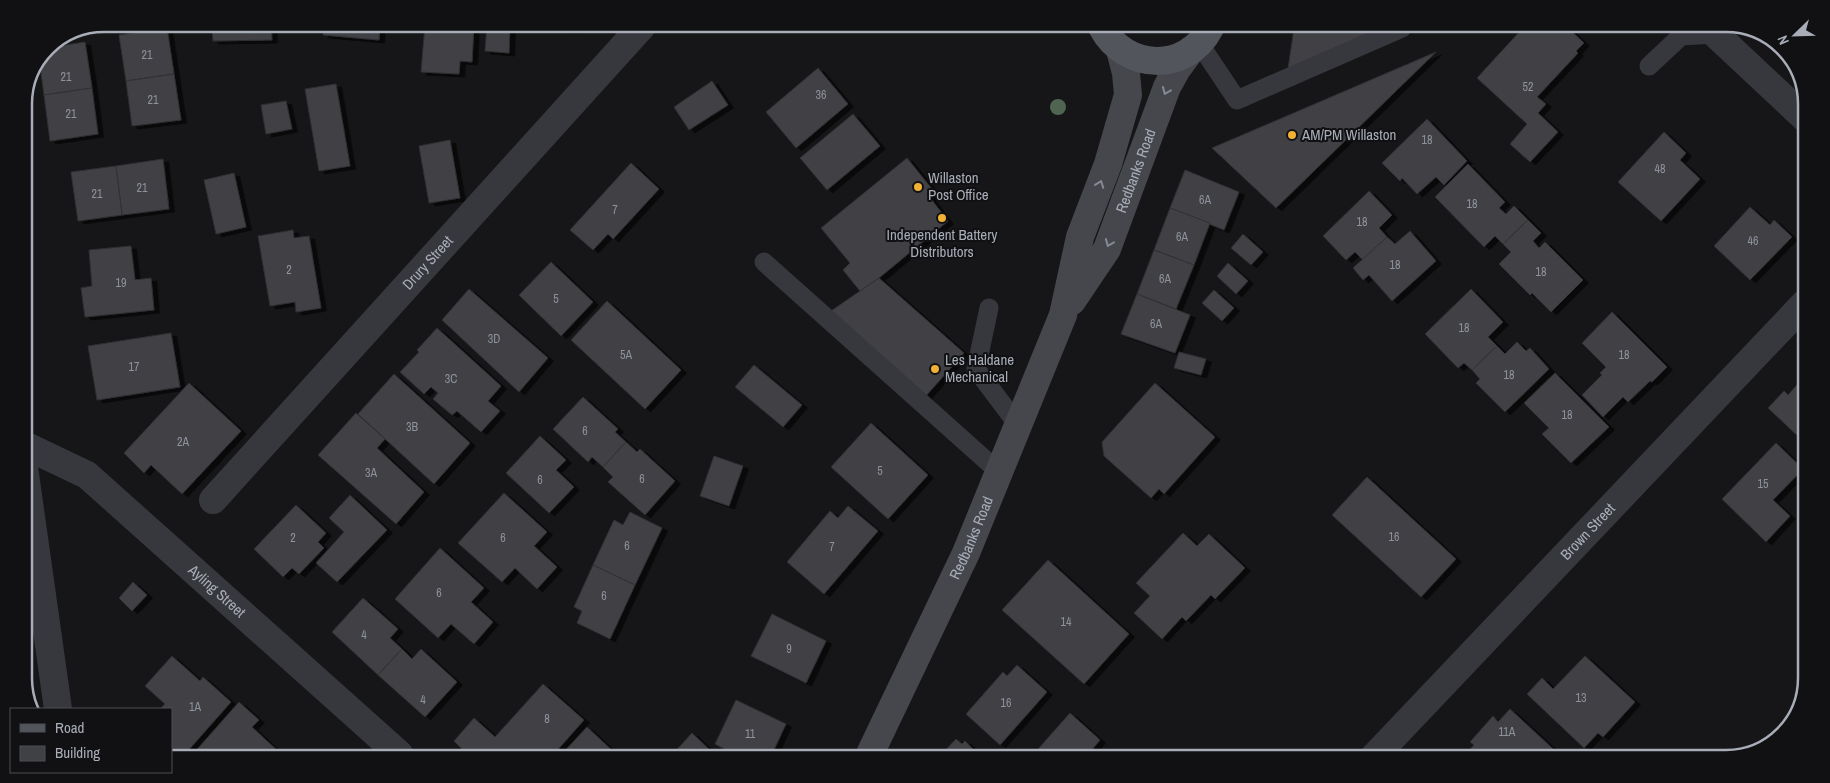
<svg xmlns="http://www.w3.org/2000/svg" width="1830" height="783" font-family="'Archivo Narrow',sans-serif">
	<defs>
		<filter id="shadow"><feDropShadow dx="5.5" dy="3" stdDeviation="0" flood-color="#0009"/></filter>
	</defs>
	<rect width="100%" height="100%" fill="#161618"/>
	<!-- building -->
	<g fill="#404145" stroke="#303034" filter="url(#shadow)">
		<polygon points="212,24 271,24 272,40 213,41"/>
		<polygon points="324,25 380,25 379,40 323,35"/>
		<polygon points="425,25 474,25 472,62 460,61 459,74 421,72"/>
		<polygon points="487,25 510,25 509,53 485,51"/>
		<polygon points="530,25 573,25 573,30 530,27"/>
		<polygon points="167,28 174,74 126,81 119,35"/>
		<polygon points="1294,28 1383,28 1288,69"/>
		<polygon points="1522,29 1569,29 1584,43 1576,51 1578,53 1537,97 1546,104 1538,113 1558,132 1530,162 1510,144 1527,124 1477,78"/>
		<polygon points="85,42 92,88 44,95 40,65 47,48"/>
		<polygon points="1436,52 1276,208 1212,148"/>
		<polygon points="818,68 848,104 796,148 766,112"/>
		<polygon points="174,74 181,120 132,126 126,81"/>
		<polygon points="712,81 728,105 689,130 674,107"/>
		<polygon points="336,84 350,166 319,171 305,89"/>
		<polygon points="92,88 98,134 50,141 44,95"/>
		<polygon points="286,101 292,129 266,134 261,105"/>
		<polygon points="853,114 880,146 827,190 800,158"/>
		<polygon points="1427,119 1467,161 1444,185 1436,177 1417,194 1402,178 1400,181 1382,163"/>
		<polygon points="1664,132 1686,153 1680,160 1700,179 1661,221 1618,182"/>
		<polygon points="450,140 460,198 429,203 419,146"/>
		<polygon points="907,158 936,194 931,199 948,221 879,278 860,291 843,270 850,263 821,228"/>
		<polygon points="163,159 169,209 122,215 116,166"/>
		<polygon points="631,163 659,189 613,239 608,234 593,250 570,230"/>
		<polygon points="1468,164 1505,202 1499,208 1506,214 1514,206 1528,220 1503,244 1495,236 1484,247 1435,197"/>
		<polygon points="116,166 122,215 78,221 71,172"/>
		<polygon points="1185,170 1239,192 1224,230 1170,208"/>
		<polygon points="234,173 246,227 216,234 204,180"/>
		<polygon points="1369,191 1392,215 1379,228 1387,237 1363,260 1355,252 1346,260 1323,236"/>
		<polygon points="1750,207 1770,225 1774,220 1792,237 1750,280 1714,246"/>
		<polygon points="1170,208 1210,223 1194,265 1154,250"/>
		<polygon points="1528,220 1541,233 1533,241 1539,248 1545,242 1583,280 1551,312 1532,293 1530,295 1499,264 1511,252 1503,244"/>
		<polygon points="293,230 294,238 309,236 321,308 296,312 295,302 270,306 258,236"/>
		<polygon points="1410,231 1436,261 1392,301 1369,275 1363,280 1353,268 1387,237 1395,244"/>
		<polygon points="1243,234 1263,252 1251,265 1231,248"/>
		<polygon points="131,246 135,280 151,278 154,310 85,317 81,288 92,286 89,250"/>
		<polygon points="1154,250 1194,265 1176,309 1137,294"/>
		<polygon points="551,262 593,302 561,336 519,295"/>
		<polygon points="1228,263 1248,281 1236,294 1217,276"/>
		<polygon points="879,278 964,353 924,398 828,313"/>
		<polygon points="469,289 548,358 519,392 442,320"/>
		<polygon points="1471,289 1503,322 1488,337 1497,346 1472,370 1464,363 1458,368 1425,334"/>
		<polygon points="1214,290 1234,308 1222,321 1202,303"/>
		<polygon points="1137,294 1190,315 1175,353 1121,334"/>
		<polygon points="607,301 681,370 645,409 571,340"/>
		<polygon points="1612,312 1667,367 1652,382 1650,381 1628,402 1623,397 1603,417 1582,395 1602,375 1600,373 1606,367 1582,343"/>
		<polygon points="437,328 501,386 488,401 500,411 481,432 457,411 452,415 433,399 438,393 431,387 424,394 400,372 419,352 417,350"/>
		<polygon points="171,333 180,387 97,400 88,346"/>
		<polygon points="1517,342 1526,351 1530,348 1549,369 1505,412 1476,383 1480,379 1472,370 1497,346 1505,354"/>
		<polygon points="1179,352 1206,359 1201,375 1174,368"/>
		<polygon points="754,365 802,405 783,427 735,387"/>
		<polygon points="1555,373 1609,427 1571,463 1542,434 1549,428 1524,403"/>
		<polygon points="394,374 470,443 434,484 358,414"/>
		<polygon points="1803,378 1803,441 1768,408 1784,391 1788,395"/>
		<polygon points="189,383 241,431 182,494 151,465 144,473 124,453"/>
		<polygon points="1155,383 1215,437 1164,494 1159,489 1151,498 1104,456 1102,442"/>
		<polygon points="583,397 618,429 615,432 626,442 603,467 592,457 588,462 553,429"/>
		<polygon points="356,413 385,439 377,448 424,492 396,524 318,455"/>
		<polygon points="871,423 928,475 888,519 831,467"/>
		<polygon points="540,436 566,460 556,470 574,487 549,513 506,473"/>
		<polygon points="626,442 637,452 640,449 675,481 645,515 608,482 613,477 603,467"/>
		<polygon points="1776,443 1803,469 1773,500 1790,516 1766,542 1722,499"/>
		<polygon points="714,456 743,466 729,506 700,496"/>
		<polygon points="1367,477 1456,559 1421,597 1332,515"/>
		<polygon points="504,493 547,532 534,546 557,567 537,589 515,568 502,582 458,543"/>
		<polygon points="350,495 387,530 337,582 316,563 344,532 329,518"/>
		<polygon points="296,505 326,533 318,542 324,548 299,574 292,568 283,577 254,549"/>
		<polygon points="848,506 878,531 824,594 787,562 830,511 838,518"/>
		<polygon points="630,512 662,528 635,585 593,565 614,520 623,525"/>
		<polygon points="1183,533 1197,546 1209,534 1245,568 1215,599 1211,595 1186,621 1182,617 1162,639 1134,613 1150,596 1136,583"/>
		<polygon points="440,548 484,588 471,602 493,622 474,644 451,624 438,638 395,599"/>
		<polygon points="1048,560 1129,634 1084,684 1002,610"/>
		<polygon points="593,565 635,585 610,639 577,623 582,611 574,607"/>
		<polygon points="133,582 147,595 132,611 119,598"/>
		<polygon points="363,598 398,629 390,638 402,649 378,675 332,632"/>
		<polygon points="772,614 826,641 806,683 751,656"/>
		<polygon points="402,649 412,659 421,649 457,682 425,717 378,675"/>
		<polygon points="172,656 200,681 203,677 231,702 185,754 176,754 171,749 171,709 160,709 165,704 145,686"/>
		<polygon points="1585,656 1635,702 1603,737 1598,733 1584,748 1527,694 1542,678 1553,689"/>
		<polygon points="1017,665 1047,692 1000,745 966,714 1003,672 1007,676"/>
		<polygon points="543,684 584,720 553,755 468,755 454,741 474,718 495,737"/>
		<polygon points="736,700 786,724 771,756 738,756 715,744"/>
		<polygon points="239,702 259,720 252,727 281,754 193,754"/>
		<polygon points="1510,709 1564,759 1462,758 1474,745 1470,742 1493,716 1498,722"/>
		<polygon points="1070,713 1100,740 1090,752 1094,756 1093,757 1031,757"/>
		<polygon points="587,727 617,755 561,755"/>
		<polygon points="692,733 716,756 672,755"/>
		<polygon points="956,739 962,744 965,741 981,757 940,756"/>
	</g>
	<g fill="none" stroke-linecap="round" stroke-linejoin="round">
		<!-- lane -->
		<g stroke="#37383d" stroke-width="19">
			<polyline points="1199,43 1237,100 1402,28"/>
			<polyline points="1649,66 1681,36 1714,34"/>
			<polyline points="764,262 999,472"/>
			<polyline points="989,308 976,369 1018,425"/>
		</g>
		<!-- street -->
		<g stroke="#37383d" stroke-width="28">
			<polyline points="1711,30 1806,119"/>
			<path id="s1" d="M24,445L87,475L399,754"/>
			<polyline points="24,467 58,709"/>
			<path id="s2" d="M213,500L642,26"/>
			<path id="s3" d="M1373,758L1804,304"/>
		</g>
		<!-- secondary -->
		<g stroke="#45474d" stroke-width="28">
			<path id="s4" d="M1072,301L1107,249L1167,87L1177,69L1191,50"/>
			<path id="s5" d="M869,756L966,553L1063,315L1080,237L1108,164L1128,95L1126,73L1120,50"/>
		</g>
		<!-- primary -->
		<path stroke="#53555c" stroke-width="28" d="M1102,27C1125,71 1187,73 1210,28"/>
	</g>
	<!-- trees -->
	<circle fill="#506452" cx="1058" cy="107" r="8"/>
	<!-- one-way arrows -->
	<defs><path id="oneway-chevron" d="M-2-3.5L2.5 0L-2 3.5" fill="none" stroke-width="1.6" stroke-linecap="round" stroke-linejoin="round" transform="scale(1.25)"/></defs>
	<g stroke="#858993">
		<use href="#oneway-chevron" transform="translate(1166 91) rotate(113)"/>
		<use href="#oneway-chevron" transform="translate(1100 184) rotate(-70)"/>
		<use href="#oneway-chevron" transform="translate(1109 243) rotate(112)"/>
	</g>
	<!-- markers -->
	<g fill="#f2b134" stroke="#111113" stroke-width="2">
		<circle cx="1292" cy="135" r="5"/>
		<circle cx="918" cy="187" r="5"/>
		<circle cx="942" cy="218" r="5"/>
		<circle cx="935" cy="369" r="5"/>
	</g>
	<g text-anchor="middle" stroke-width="4" stroke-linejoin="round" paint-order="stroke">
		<!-- number labels -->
		<g font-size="12" fill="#8e929b">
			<text x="147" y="59">21</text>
			<text x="66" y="81">21</text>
			<text x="1528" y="91">52</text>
			<text x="821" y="99">36</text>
			<text x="153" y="104">21</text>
			<text x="71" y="118">21</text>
			<text x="1427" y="144">18</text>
			<text x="1660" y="173">48</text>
			<text x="142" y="192">21</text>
			<text x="97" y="198">21</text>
			<text x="1205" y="204">6A</text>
			<text x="1472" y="208">18</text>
			<text x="615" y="214">7</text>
			<text x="1362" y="226">18</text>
			<text x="1182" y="241">6A</text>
			<text x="1753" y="245">46</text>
			<text x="1395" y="269">18</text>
			<text x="289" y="274">2</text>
			<text x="1541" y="276">18</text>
			<text x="1165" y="283">6A</text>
			<text x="121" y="287">19</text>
			<text x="556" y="303">5</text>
			<text x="1156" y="328">6A</text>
			<text x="1464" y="332">18</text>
			<text x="494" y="343">3D</text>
			<text x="626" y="359">5A</text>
			<text x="1624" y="359">18</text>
			<text x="134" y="371">17</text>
			<text x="1509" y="379">18</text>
			<text x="451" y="383">3C</text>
			<text x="1567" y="419">18</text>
			<text x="412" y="431">3B</text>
			<text x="585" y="435">6</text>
			<text x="183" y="446">2A</text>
			<text x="880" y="475">5</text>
			<text x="371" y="477">3A</text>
			<text x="642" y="483">6</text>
			<text x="540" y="484">6</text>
			<text x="1763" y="488">15</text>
			<text x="1394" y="541">16</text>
			<text x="293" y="542">2</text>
			<text x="503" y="542">6</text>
			<text x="627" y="550">6</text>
			<text x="832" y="551">7</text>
			<text x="439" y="597">6</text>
			<text x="604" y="600">6</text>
			<text x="1066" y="626">14</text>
			<text x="364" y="639">4</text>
			<text x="789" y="653">9</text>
			<text x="1581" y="702">13</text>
			<text x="423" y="704">4</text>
			<text x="1006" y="707">16</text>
			<text x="195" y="711">1A</text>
			<text x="547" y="723">8</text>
			<text x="1507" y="736">11A</text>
			<text x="750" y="738">11</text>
		</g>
		<!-- poi labels -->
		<g font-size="15" fill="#a8adb8" stroke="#111113" text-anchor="start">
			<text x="1302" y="140">AM/PM Willaston</text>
			<text x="928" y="183">Willaston<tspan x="928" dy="17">Post Office</tspan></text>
			<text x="942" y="240" text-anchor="middle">Independent Battery<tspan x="942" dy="17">Distributors</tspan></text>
			<text x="945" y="365">Les Haldane<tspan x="945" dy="17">Mechanical</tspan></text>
		</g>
		<!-- street labels -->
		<g font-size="15" fill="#a8adb8" stroke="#111113">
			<text dy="5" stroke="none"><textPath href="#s4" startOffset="146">Redbanks Road</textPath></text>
			<text dy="5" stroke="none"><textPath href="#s2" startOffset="320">Drury Street</textPath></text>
			<text dy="5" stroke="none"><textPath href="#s3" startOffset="312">Brown Street</textPath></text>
			<text dy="5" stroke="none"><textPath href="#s5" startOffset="241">Redbanks Road</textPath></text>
			<text dy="5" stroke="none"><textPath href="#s1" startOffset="244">Ayling Street</textPath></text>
		</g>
	</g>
	<!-- crop -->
	<path d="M0 0H1830V783H0ZM104 32H1726A72 72 0 0 1 1798 104V678A72 72 0 0 1 1726 750H104A72 72 0 0 1 32 678V104A72 72 0 0 1 104 32Z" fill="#111113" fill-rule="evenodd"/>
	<path fill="none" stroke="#a8adb8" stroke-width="2.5" d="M104 32H1726A72 72 0 0 1 1798 104V678A72 72 0 0 1 1726 750H104A72 72 0 0 1 32 678V104A72 72 0 0 1 104 32Z"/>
	<!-- legend -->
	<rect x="10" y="708" width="162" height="65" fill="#111113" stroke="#4d4f55"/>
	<rect x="20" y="724" width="25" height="8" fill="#53555c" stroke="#4d4f55"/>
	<text x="55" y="733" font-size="15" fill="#a8adb8">Road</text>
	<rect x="20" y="746" width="25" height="15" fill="#404145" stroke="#4d4f55"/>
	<text x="55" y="758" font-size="15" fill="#a8adb8">Building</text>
	<!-- north arrow -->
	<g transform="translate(1795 35) rotate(247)" stroke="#111113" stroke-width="4" paint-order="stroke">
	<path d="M0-4L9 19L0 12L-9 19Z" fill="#a8adb8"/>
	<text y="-8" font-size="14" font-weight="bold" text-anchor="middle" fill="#a8adb8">N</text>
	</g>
</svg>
